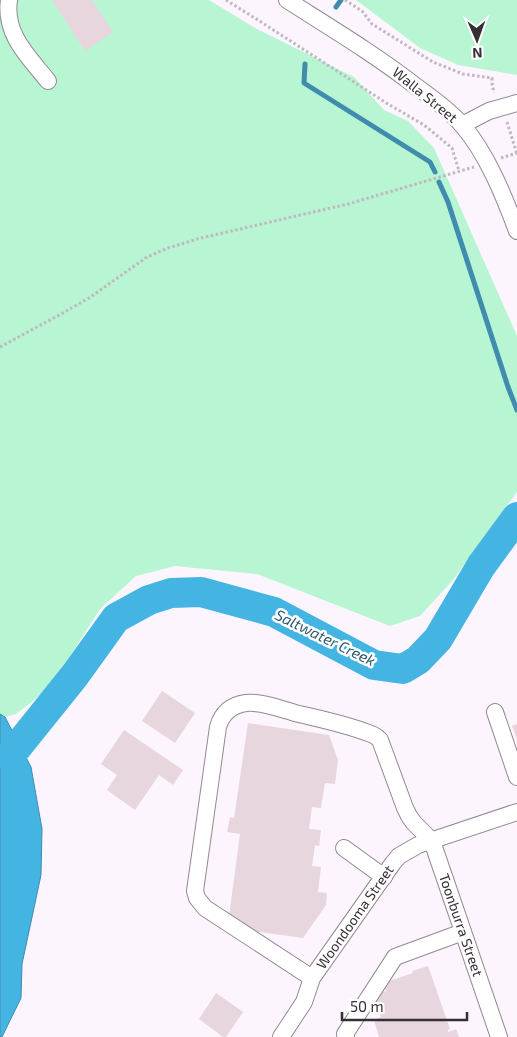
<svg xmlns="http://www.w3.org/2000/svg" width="517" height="1037" font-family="'Exo 2',sans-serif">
	<rect width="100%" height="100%" fill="#fdf5fd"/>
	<!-- green -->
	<g fill="#b8f5d3">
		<polygon points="0,0 209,0 255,28 354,77 384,110 408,121 434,148 517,336 517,492 453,580 420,616 390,626 257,574 175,566 136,576 100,609 55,680 33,701 16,714 5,717 0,714"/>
		<polygon points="356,0 517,0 517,75 458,65 420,48"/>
	</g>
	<!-- water -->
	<polygon fill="#44b4e3" stroke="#3f8cae" points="0,714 5,717 31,767 42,829 41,875 22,964 21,998 2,1037 0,1037"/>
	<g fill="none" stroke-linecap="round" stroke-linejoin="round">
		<!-- stream -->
		<g stroke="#3f8cae" stroke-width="5">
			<polyline points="336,7 341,0"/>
			<polyline points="305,64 304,83 430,162 435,172"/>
			<polyline points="439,182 448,202 508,387 517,410"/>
		</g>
		<!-- river -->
		<polyline stroke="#44b4e3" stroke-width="30" points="10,756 75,675 116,618 149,600 171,593 201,592 274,612 374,665 403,669 418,660 438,639 481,566 517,517"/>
	</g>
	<!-- building -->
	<g fill="#e8d6de">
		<polygon points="52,0 92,0 113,32 85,51"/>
		<polygon points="162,691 195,713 175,743 142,721"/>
		<polygon points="248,723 329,735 338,760 335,784 325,783 321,808 312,807 309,829 321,830 319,846 315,845 312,866 321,867 318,892 327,893 326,905 303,938 252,931 229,916 240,834 227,832 230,817 234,818"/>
		<polygon points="517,724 517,739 512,726"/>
		<polygon points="124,730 183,770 173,785 159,775 135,810 107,790 117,775 101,764"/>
		<polygon points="428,966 450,1029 448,1030 448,1032 456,1029 459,1037 379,1037 374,1020 381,1017 373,995 386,991 383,983 413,973 412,971"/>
		<polygon points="216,993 243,1012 226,1037 223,1037 199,1019"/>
	</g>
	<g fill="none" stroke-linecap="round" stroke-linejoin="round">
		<!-- minor casing -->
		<g stroke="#948893" stroke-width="18">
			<g id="minor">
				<path d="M9,0C4,34 28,56 48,81"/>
				<path d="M287,0C331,28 376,55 417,87C431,97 452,113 463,126C487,154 504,196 517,231"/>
				<polyline points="462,125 489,111 517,103"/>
				<polyline points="495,712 517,777"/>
				<polyline points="344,848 384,877"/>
				<path d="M312,978L205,908L197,898L195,891L218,727C222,713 231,705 246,703C260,701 281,709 295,713C320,719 346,724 371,734C375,735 377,737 380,740L405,808L409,816L414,823L432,841L499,1037"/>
				<polyline points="281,1037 304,1002 312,978 393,863 399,856 418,845 517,812"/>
				<polyline points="346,1037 345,1034 395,957 463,932"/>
			</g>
		</g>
		<!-- path -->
		<g stroke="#bfb8bf" stroke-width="3" stroke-dasharray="2.5 2.5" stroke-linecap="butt">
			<polyline points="226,0 258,20 388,104 424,125 452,148 459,171"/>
			<polyline points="345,0 362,11 372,24 433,62 463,74 492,78 492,83 494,93"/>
			<polyline points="507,122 517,154"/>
			<polyline points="501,158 517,153"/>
			<polyline points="0,347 61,314 89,298 147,257 168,248 201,238 348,204 474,167"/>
		</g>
		<!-- minor -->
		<use href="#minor" stroke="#fff" stroke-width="16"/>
	</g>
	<g text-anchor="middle" stroke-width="5" stroke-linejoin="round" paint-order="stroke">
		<!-- street labels -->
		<g font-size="14" fill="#342f34" stroke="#fff">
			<text transform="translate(425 95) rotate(39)" y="5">Walla Street</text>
			<text transform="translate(355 917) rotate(-55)" y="5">Woondooma Street</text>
			<text transform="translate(461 925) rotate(71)" y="5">Toonburra Street</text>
		</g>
		<!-- water labels -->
		<g font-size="15" font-style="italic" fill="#2b586d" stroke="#fff">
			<text transform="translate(325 638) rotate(26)" y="5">Saltwater Creek</text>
		</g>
	</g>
	<!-- north arrow -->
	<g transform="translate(477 40) rotate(178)" stroke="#ffffff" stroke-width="4" paint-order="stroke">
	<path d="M0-4L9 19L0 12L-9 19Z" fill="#342f34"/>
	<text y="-8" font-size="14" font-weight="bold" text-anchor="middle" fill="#342f34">N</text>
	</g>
	<!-- scale -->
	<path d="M342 1012v8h125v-8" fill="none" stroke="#342f34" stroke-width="2.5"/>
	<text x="350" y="1012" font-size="15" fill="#342f34" stroke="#ffffff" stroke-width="4" paint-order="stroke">50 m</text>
</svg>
